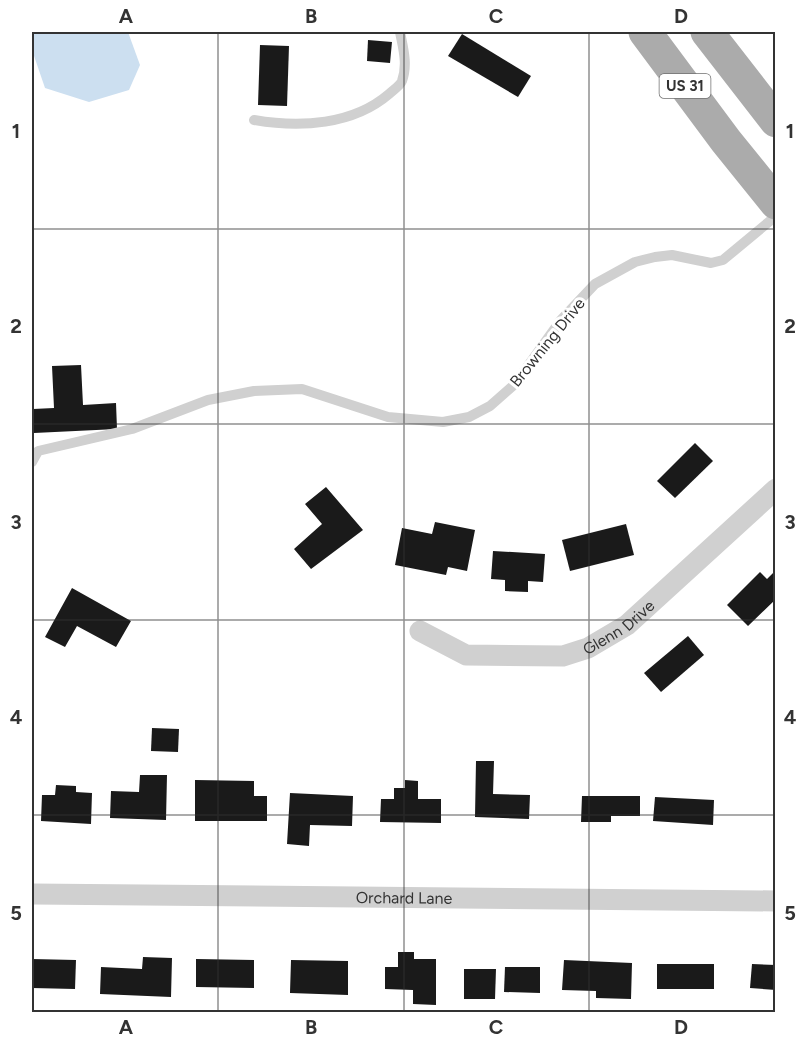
<svg xmlns="http://www.w3.org/2000/svg" width="807" height="1044" font-family="Figtree,sans-serif">
	<rect width="100%" height="100%" fill="#fff"/>
	<!-- water -->
	<polygon fill="#ccdff0" points="32,32 128,32 140,65 129,90 89,102 45,88 32,50"/>
	<!-- building -->
	<g fill="#1a1a1a">
		<polygon points="462,34 531,76 518,97 448,56"/>
		<polygon points="368,40 392,42 390,63 367,61"/>
		<polygon points="260,45 289,46 287,106 258,105"/>
		<polygon points="81,365 83,405 116,403 117,429 34,433 33,409 54,408 52,366"/>
		<polygon points="695,443 713,461 675,498 657,481"/>
		<polygon points="326,487 363,530 311,569 294,549 322,524 305,504"/>
		<polygon points="435,522 475,530 467,571 448,567 446,575 395,565 402,528 432,534"/>
		<polygon points="626,524 634,555 570,571 562,540"/>
		<polygon points="493,551 545,554 543,582 528,581 528,592 505,591 505,580 491,579"/>
		<polygon points="776,570 776,599 748,626 727,605 760,572 767,579"/>
		<polygon points="72,588 131,621 116,647 77,626 65,647 45,637"/>
		<polygon points="688,636 704,655 661,692 644,673"/>
		<polygon points="152,728 179,729 178,752 151,751"/>
		<polygon points="476,761 494,761 493,794 530,795 529,819 475,817"/>
		<polygon points="140,775 167,775 166,820 110,818 111,791 139,792"/>
		<polygon points="195,780 254,781 254,796 267,796 267,821 195,821"/>
		<polygon points="405,780 418,781 418,799 441,799 441,823 380,822 381,799 394,799 394,788 405,788"/>
		<polygon points="56,785 76,786 76,792 92,793 91,824 41,821 42,795 55,795"/>
		<polygon points="290,793 353,796 352,826 310,825 309,846 287,844"/>
		<polygon points="582,796 640,796 640,816 611,816 611,822 581,822"/>
		<polygon points="655,797 714,800 713,825 653,821"/>
		<polygon points="398,952 414,952 414,959 436,959 436,1005 413,1004 413,990 385,989 385,967 398,967"/>
		<polygon points="143,957 172,958 171,997 100,994 101,967 142,969"/>
		<polygon points="32,959 76,960 75,989 32,988"/>
		<polygon points="196,959 254,960 254,988 196,987"/>
		<polygon points="291,960 348,961 348,995 290,993"/>
		<polygon points="564,960 632,963 631,999 596,998 596,991 562,990"/>
		<rect x="657" y="964" width="57" height="25"/>
		<polygon points="752,964 776,965 776,990 750,988"/>
		<polygon points="505,967 540,967 540,993 504,992"/>
		<polygon points="464,969 496,969 495,999 464,999"/>
	</g>
	<g fill="none" stroke-linecap="round" stroke-linejoin="round">
		<!-- lane -->
		<g stroke="#d0d0d0" stroke-width="10">
			<path d="M254,120C300,128 353,125 389,94C393,90 400,86 402,81C408,64 403,48 400,32"/>
			<polyline points="32,462 38,451 132,429 208,400 254,391 302,389 388,417 443,422 469,417 490,406 515,384 561,320 595,284 635,262 655,257 672,255 711,263 723,260 776,216"/>
		</g>
		<!-- street -->
		<g stroke="#d0d0d0" stroke-width="21">
			<path id="s1" d="M420,631L466,655L563,656L588,648L627,625L776,489"/>
			<path id="s2" d="M32,894L776,901"/>
		</g>
		<!-- primary -->
		<g stroke="#ababab" stroke-width="33">
			<polyline points="645,32 726,141 776,203"/>
			<polyline points="707,32 776,121"/>
		</g>
	</g>
	<!-- grid -->
	<path fill="none" stroke="#333" stroke-width="1.5" stroke-opacity="0.55" d="M218,32V1012M404,32V1012M589,32V1012M32,229H776M32,424H776M32,620H776M32,815H776"/>
	<g text-anchor="middle" stroke-width="6" stroke-linejoin="round" paint-order="stroke">
		<!-- shield labels -->
		<rect fill="#fff" stroke="#707070" stroke-width="1.5" x="659.5" y="74" width="51" height="24" rx="4.5"/>
		<g font-size="15" font-weight="bold" fill="#333">
			<text x="685" y="91">US 31</text>
		</g>
		<!-- street labels -->
		<g font-size="16" fill="#333" stroke="#fff">
			<text transform="translate(547 342) rotate(-51)" y="6">Browning Drive</text>
			<text dy="6" stroke="none"><textPath href="#s1" startOffset="212">Glenn Drive</textPath></text>
			<text dy="6" stroke="none"><textPath href="#s2" startOffset="372">Orchard Lane</textPath></text>
		</g>
	</g>
	<!-- border -->
	<rect width="807" height="1044" fill="none" stroke="#ffffff" stroke-width="66"/>
	<rect x="33" y="33" width="741" height="978" fill="none" stroke="#333" stroke-width="2"/>
	<g font-size="20" text-anchor="middle" font-weight="bold" fill="#333">
		<text x="126" y="23">A</text>
		<text x="311" y="23">B</text>
		<text x="496" y="23">C</text>
		<text x="681" y="23">D</text>
		<text x="16" y="138">1</text>
		<text x="790" y="138">1</text>
		<text x="16" y="333">2</text>
		<text x="790" y="333">2</text>
		<text x="16" y="529">3</text>
		<text x="790" y="529">3</text>
		<text x="16" y="724">4</text>
		<text x="790" y="724">4</text>
		<text x="16" y="920">5</text>
		<text x="790" y="920">5</text>
		<text x="126" y="1034">A</text>
		<text x="311" y="1034">B</text>
		<text x="496" y="1034">C</text>
		<text x="681" y="1034">D</text>
	</g>
</svg>
